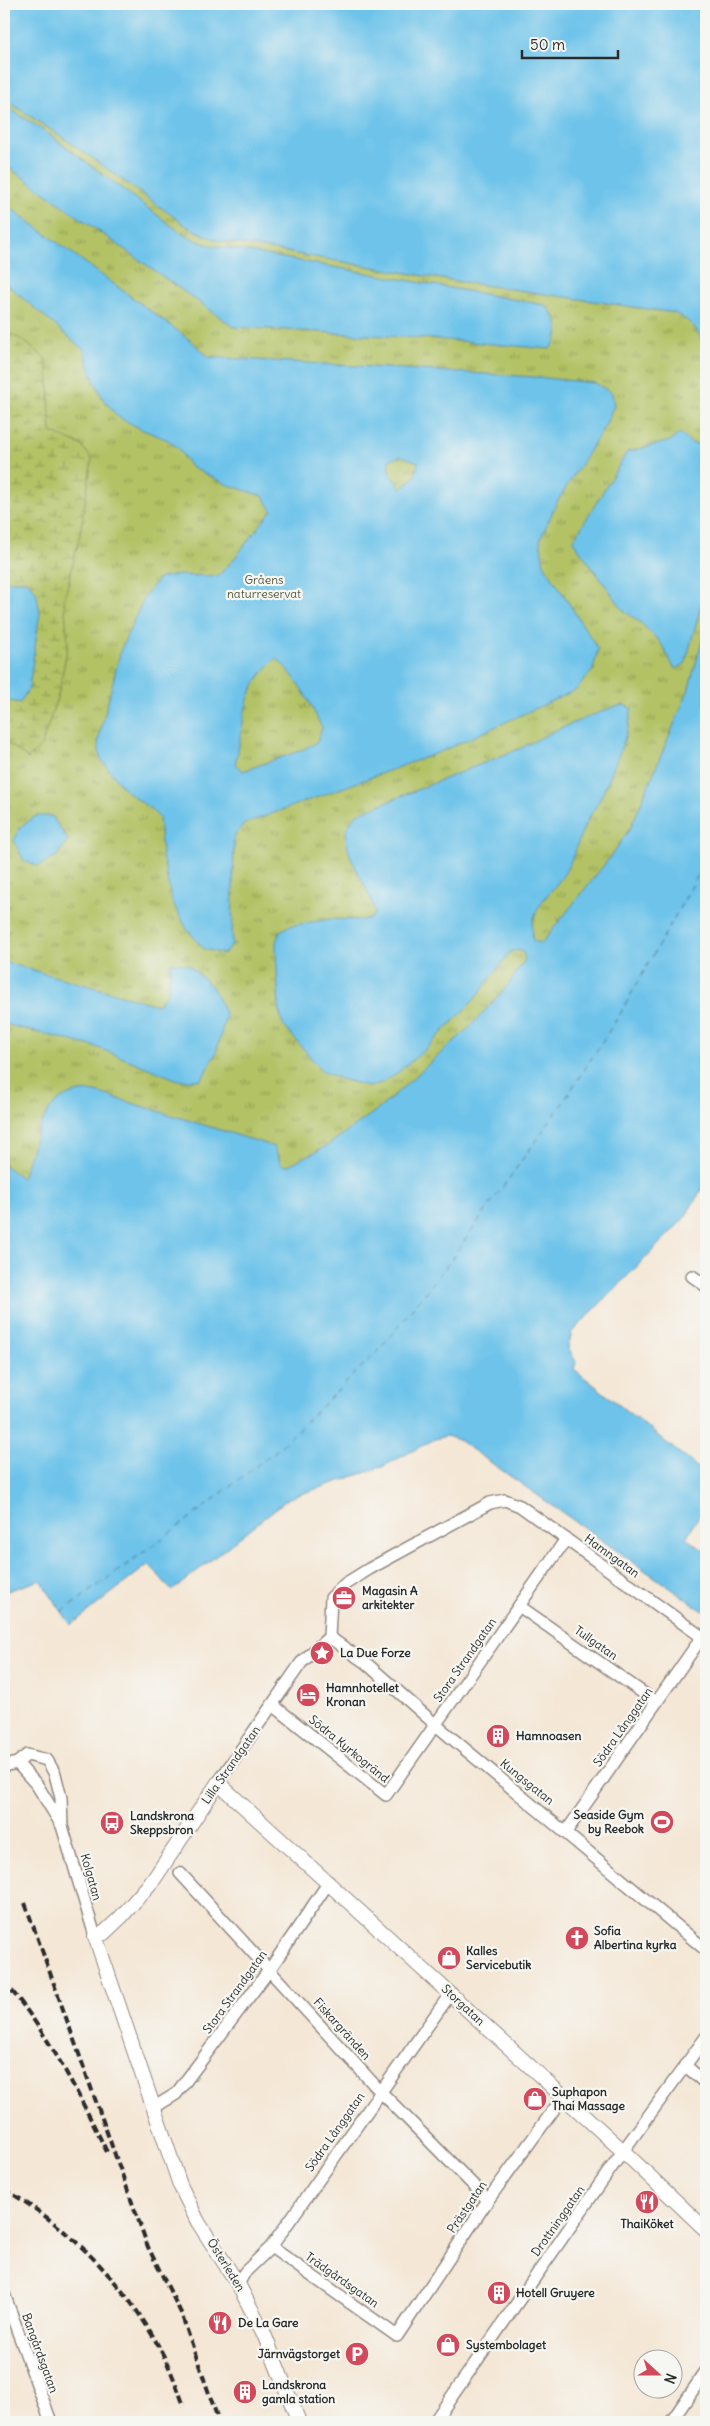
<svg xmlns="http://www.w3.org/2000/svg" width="710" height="2426" font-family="Delius,sans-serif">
	<defs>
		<pattern id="grass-tufts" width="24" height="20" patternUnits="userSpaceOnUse" patternTransform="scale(1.25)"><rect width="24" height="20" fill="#b2c265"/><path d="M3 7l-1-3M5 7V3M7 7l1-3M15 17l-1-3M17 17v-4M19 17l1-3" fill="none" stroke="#919e53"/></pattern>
		<pattern id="wetland-marsh" width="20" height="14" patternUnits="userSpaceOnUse" patternTransform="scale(1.25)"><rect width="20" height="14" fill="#b2c265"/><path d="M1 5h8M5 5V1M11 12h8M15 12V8" fill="none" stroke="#919e53"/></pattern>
	</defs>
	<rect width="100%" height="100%" fill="#f6f6f2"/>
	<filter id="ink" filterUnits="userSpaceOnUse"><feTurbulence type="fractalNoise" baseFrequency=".02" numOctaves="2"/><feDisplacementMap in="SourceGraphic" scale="10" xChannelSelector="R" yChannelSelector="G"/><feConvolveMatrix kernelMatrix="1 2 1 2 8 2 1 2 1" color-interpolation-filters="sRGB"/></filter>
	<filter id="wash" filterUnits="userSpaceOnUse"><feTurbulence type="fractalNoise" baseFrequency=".0096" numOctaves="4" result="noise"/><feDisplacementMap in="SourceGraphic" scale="20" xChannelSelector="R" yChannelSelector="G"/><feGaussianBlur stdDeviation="1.12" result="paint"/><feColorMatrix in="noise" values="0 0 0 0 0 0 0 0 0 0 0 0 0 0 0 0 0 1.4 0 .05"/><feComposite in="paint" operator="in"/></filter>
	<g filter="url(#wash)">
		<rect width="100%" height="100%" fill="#f4e7d6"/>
		<!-- grass -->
		<polygon fill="url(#grass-tufts)" stroke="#6e7648" points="4,84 706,313 706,685 630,834 543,944 506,946 526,951 525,968 485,1015 355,1135 279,1172 26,1184 4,1170 4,159 207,252 4,108"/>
		<!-- wetland -->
		<path fill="url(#wetland-marsh)" stroke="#6e7648" d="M4,331L24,341L46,359C51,383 48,407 51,432L81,445L92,459L80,534L64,601L68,644L59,692L41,746L28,759L4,740Z"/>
		<!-- water -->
		<g fill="#6dc3ea" stroke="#4c778a" fill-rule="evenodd">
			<path d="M4,4H706V372C701,341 705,328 674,313L436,278L216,240L188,227L74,145L4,99Z"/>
			<path d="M4,105L46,132L184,235L205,244L545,305C559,319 563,332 550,349L435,339L234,327L4,164Z"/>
			<path d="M4,203L190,340L209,357L535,377L595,383L612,393L614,405L606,424L557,502L540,540L544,564L598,649L593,670L576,690L440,752L244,824L234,837L232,945L224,954L204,949L187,929L172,902L162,856L159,818L152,810L125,790L100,758L98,741L121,649L144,598L159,578L178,575L218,576L234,559L272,510L263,496L228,485L191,467L178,448L168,440L141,429L118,417L103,399L91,373L84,350L4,282ZM401,456L418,462L415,477L401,489L389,471V460ZM276,658C297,676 310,703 322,728L317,742L302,750L243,771L235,764C247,719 238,694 276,658Z"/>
			<polygon points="680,433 691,443 703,445 706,461 706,588 685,664 675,669 660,642 641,623 624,611 573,541 627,452 670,441"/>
			<polygon points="4,581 27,581 36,591 40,612 29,688 20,703 4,700"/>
			<path d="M706,627V1182L685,1217L674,1229L572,1332L568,1347L576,1362L574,1369L706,1474V1503L686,1538L706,1552V1613L460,1441L447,1436L435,1439L382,1467L289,1498L172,1591L149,1564L71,1625L40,1580L4,1592V1165L22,1178C37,1138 42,1086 96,1092L266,1144L274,1147L281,1164L286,1166L325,1147L381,1107L469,1028L509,984L525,959L523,952L517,950L510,952L475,999L428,1047L396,1074L381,1083L369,1087L338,1078L322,1071L283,1025L279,1010L276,954V942L280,931L289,926L329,919L364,920L371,918L375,913C370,887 348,864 346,838C345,828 351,821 357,814L521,748L556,730L613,707L624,705L631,708C634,721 608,782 601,797C597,806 590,814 586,823C578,838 575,855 567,869C552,896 527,906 533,941L542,943L611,856L631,827L688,691Z"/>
			<polygon points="36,816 52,816 68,840 56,857 38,866 24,861 14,841 20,827"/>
			<polygon points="4,962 157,1005 168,993 171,962 189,965 213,988 226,1015 216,1053 201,1080 178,1080 96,1047 4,1024"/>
		</g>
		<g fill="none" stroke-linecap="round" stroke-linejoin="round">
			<!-- ferry -->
			<polyline stroke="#3f5964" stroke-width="1" stroke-dasharray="6 5" stroke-linecap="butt" points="62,1612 186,1521 278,1449 379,1350 445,1268 562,1104 620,1014 706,861"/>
		</g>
	</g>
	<g filter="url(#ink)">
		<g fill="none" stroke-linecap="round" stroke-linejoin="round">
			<!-- minor casing -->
			<g stroke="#908980" stroke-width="14">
				<g id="minor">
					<polyline points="692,1276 706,1286"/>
					<polyline points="519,1606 656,1702"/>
					<polyline points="329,1637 366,1663 436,1725 706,1950"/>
					<polyline points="273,1705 386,1795 566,1539"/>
					<polyline points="17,1763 37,1785 61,1824"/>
					<polyline points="4,1766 17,1763 27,1755 47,1760 55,1774 61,1798 62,1826 95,1936"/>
					<polyline points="218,1783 301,1663 329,1637 331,1598 345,1584 369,1569 490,1503 505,1500 520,1506 702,1637 566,1832"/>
					<polyline points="180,1873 380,2091 488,2200"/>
					<polyline points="685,2065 706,2084"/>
					<polyline points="153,2108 176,2094 270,1969 329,1882"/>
					<polyline points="271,2247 397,2336 488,2200 563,2097"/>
					<polyline points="238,2284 245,2272 271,2247 451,1993"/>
					<polyline points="4,2294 51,2422"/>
					<polyline points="434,2422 623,2151 706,2037"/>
					<polyline points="671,2422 706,2371"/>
				</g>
			</g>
			<!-- tertiary casing -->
			<g stroke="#908980" stroke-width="16">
				<polyline id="tertiary" points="299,2422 264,2334 238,2284 198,2222 180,2185 95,1936 104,1933 121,1917 154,1879 218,1783 623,2151 706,2230"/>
			</g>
			<!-- minor -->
			<use href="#minor" stroke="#fff" stroke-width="11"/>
			<!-- tertiary -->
			<use href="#tertiary" stroke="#fff" stroke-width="14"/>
			<!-- rail -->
			<g stroke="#2b2b2b" stroke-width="4" stroke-dasharray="8 4" stroke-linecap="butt">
				<polyline points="25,1903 148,2247 181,2313 219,2422"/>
				<path d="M4,1981C50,2036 76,2089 107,2152"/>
				<path d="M4,2189C68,2226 126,2284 160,2349C170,2367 177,2387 184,2406"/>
			</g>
		</g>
	</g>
	<!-- icons -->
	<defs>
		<g id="office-disc" transform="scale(1.25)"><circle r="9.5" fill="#d1495b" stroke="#f6f6f2"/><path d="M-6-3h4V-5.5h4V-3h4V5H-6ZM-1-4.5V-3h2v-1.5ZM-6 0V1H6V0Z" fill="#fff"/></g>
		<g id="sight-disc" transform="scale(1.25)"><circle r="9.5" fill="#d1495b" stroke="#f6f6f2"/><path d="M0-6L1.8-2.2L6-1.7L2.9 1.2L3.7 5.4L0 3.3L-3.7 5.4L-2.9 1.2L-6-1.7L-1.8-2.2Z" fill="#fff"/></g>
		<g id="hotel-disc" transform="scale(1.25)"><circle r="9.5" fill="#d1495b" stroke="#f6f6f2"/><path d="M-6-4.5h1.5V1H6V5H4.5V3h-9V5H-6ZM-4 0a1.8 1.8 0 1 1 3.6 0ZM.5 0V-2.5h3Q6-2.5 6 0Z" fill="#fff"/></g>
		<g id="building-disc" transform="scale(1.25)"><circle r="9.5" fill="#d1495b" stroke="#f6f6f2"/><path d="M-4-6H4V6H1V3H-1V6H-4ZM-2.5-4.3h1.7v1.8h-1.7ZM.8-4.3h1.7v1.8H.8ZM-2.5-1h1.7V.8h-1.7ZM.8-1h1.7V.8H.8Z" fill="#fff"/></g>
		<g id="stadium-disc" transform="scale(1.25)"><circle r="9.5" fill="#d1495b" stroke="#f6f6f2"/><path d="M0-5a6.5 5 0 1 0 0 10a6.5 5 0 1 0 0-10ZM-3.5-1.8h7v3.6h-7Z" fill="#fff"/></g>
		<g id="bus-disc" transform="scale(1.25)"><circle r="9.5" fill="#d1495b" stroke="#f6f6f2"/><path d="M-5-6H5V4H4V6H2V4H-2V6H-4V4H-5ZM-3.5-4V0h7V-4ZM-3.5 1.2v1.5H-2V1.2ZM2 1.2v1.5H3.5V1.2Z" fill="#fff"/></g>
		<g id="church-disc" transform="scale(1.25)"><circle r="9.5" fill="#d1495b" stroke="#f6f6f2"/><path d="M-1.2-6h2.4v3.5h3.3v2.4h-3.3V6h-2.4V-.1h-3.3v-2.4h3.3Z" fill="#fff"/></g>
		<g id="shop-disc" transform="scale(1.25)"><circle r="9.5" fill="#d1495b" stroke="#f6f6f2"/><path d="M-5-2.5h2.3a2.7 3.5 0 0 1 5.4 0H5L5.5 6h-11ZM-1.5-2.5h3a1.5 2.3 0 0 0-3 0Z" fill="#fff"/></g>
		<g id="restaurant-disc" transform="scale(1.25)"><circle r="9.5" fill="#d1495b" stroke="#f6f6f2"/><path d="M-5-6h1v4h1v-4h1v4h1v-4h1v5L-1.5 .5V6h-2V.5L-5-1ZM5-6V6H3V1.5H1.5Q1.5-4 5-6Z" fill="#fff"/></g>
		<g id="parking-disc" transform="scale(1.25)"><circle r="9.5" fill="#d1495b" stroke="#f6f6f2"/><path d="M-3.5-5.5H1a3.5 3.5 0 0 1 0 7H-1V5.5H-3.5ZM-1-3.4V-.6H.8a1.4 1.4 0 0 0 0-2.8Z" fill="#fff"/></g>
	</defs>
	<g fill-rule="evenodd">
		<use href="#office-disc" x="344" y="1598"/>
		<use href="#sight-disc" x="322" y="1653"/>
		<use href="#hotel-disc" x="308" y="1695"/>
		<use href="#building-disc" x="498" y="1736"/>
		<use href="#stadium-disc" x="662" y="1822"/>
		<use href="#bus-disc" x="112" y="1823"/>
		<use href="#church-disc" x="577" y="1938"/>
		<use href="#shop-disc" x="449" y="1958"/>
		<use href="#shop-disc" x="535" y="2099"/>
		<use href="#restaurant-disc" x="647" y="2202"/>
		<use href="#building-disc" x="499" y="2293"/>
		<use href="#restaurant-disc" x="220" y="2323"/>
		<use href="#shop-disc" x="448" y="2345"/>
		<use href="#parking-disc" x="357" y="2354"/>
		<use href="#building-disc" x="245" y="2392"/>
	</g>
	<g text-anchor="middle" stroke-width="4.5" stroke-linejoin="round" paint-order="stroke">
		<!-- park labels -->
		<g font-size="12" fill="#54583c" stroke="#f6f6f2">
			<text x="264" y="584">Gråens<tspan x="264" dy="14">naturreservat</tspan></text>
		</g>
		<!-- street labels -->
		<g font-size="12" fill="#2b2b2b" stroke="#f6f6f2">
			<text transform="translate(612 1556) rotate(36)" y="4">Hamngatan</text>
			<text transform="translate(596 1643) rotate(35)" y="4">Tullgatan</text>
			<text transform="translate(465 1660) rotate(-55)" y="4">Stora Strandgatan</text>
			<text transform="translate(623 1727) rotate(-55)" y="4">Södra Långgatan</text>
			<text transform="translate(349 1749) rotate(39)" y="4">Södra Kyrkogränd</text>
			<text transform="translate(231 1765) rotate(-55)" y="4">Lilla Strandgatan</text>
			<text transform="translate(527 1782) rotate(39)" y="4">Kungsgatan</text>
			<text transform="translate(91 1877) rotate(74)" y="4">Kolgatan</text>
			<text transform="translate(235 1992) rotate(-54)" y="4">Stora Strandgatan</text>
			<text transform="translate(463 2005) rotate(43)" y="4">Storgatan</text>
			<text transform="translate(342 2029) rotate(48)" y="4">Fiskargränden</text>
			<text transform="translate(335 2132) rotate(-55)" y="4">Södra Långgatan</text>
			<text transform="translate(467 2207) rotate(-56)" y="4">Prästgatan</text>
			<text transform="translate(558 2221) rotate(-55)" y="4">Drottninggatan</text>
			<text transform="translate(226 2265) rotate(58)" y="4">Österleden</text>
			<text transform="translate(342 2280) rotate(35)" y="4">Trädgårdsgatan</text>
			<text transform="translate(40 2353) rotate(70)" y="4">Bangårdsgatan</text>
		</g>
		<!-- poi labels -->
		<g font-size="12" font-weight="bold" fill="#2b2b2b" stroke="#f6f6f2" text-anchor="start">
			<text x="362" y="1595">Magasin A<tspan x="362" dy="14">arkitekter</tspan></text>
			<text x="340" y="1657">La Due Forze</text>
			<text x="326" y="1692">Hamnhotellet<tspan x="326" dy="14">Kronan</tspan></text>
			<text x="516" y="1740">Hamnoasen</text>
			<text x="644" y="1819" text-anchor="end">Seaside Gym<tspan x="644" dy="14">by Reebok</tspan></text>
			<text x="130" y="1820">Landskrona<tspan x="130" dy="14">Skeppsbron</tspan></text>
			<text x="594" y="1935">Sofia<tspan x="594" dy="14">Albertina kyrka</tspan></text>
			<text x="466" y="1955">Kalles<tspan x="466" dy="14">Servicebutik</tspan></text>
			<text x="552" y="2096">Suphapon<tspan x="552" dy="14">Thai Massage</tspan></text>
			<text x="647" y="2228" text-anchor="middle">ThaiKöket</text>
			<text x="516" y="2297">Hotell Gruyere</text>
			<text x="238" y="2327">De La Gare</text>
			<text x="466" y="2349">Systembolaget</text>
			<text x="340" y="2358" text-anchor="end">Järnvägstorget</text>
			<text x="262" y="2389">Landskrona<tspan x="262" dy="14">gamla station</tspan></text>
		</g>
	</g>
	<!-- margin -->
	<rect width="710" height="2426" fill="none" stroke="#f6f6f2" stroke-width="20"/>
	<!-- north arrow -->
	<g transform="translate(658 2374) rotate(111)"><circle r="24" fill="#f6f6f2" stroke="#a5a5a2"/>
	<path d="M0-4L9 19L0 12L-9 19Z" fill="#d1495b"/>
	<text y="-8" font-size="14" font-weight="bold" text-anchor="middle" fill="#2b2b2b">N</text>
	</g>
	<!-- scale -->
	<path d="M522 50v8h96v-8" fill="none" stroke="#2b2b2b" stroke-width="2.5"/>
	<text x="530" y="50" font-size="15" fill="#2b2b2b" stroke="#f6f6f2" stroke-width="4" paint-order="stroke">50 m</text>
</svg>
